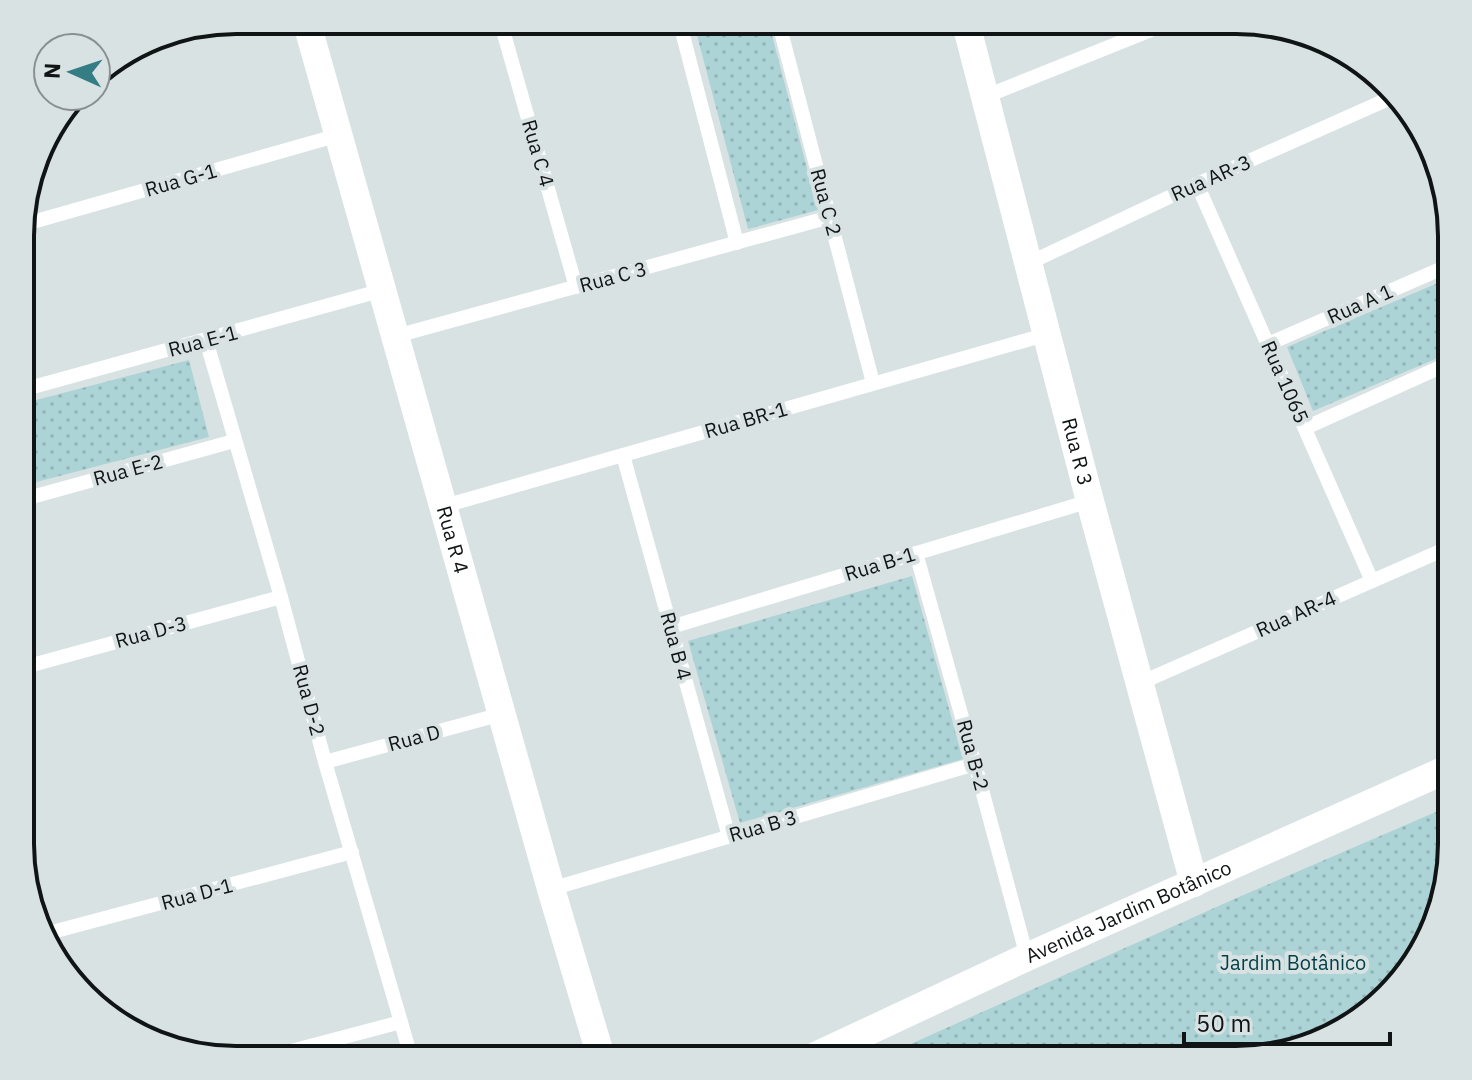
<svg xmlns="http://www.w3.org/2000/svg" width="1472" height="1080" font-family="'IBM Plex Sans',sans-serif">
	<defs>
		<pattern id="park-dots" width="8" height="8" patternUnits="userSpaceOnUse" patternTransform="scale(2)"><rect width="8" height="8" fill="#acd3d6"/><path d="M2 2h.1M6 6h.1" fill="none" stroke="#93b4b7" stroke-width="1.8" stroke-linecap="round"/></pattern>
	</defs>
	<rect width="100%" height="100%" fill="#d8e2e3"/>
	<!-- park -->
	<g fill="url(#park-dots)">
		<polygon points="693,20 768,20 818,210 748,229"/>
		<polygon points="1452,277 1452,352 1313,411 1287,347"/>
		<polygon points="189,360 209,437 21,486 21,404"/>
		<polygon points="912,576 963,759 740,823 688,641"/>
		<polygon points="1452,805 1451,858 1436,926 1399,986 1331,1038 1236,1060 875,1060 1232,900"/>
	</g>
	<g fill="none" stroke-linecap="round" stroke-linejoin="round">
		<!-- service -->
		<g stroke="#fff" stroke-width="14">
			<polyline points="500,20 576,287"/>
			<polyline points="679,20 737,243"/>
			<polyline points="778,20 873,383"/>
			<polyline points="984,97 1176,20"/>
			<polyline points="1197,184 1372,581"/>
			<polyline points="22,225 339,135"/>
			<polyline points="1029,263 1197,184 1395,96"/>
			<polyline points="396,336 830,217"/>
			<polyline points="206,340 281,597 325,762 412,1060"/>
			<polyline points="1268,344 1452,264"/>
			<polyline points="22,390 383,290"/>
			<polyline points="1305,428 1452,362"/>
			<polyline points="623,455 729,837"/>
			<polyline points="21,500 234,441"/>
			<polyline points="444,506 1048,334"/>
			<polyline points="916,553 975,764 1027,957"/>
			<polyline points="671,627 1090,501"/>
			<polyline points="21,668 281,597"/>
			<polyline points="1140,683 1452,546"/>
			<polyline points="325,762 502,714"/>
			<polyline points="551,889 975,764"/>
			<polyline points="41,935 352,852"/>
			<polyline points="257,1060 401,1022"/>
		</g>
		<!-- minor -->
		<g stroke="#fff" stroke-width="28">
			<path id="s1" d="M306,20L551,889L602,1060"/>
			<path id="s2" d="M965,20L1090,501L1194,883"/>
			<path id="s3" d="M807,1060L1027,957L1452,767"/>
		</g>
	</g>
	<g text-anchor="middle" stroke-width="8" stroke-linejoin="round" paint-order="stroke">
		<!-- street labels -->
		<g font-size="20" fill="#111415" stroke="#d8e2e3">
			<text transform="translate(538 153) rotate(74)" y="7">Rua C 4</text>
			<text transform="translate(1211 178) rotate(-24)" y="7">Rua AR-3</text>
			<text transform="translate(181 180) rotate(-16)" y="7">Rua G-1</text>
			<text transform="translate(826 202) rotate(75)" y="7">Rua C 2</text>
			<text transform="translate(613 277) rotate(-15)" y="7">Rua C 3</text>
			<text transform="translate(1360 304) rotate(-24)" y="7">Rua A 1</text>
			<text transform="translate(203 341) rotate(-15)" y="7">Rua E-1</text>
			<text transform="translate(1285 382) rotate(66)" y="7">Rua 1065</text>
			<text transform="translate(746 420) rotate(-16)" y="7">Rua BR-1</text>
			<text dy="7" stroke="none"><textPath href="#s2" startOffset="446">Rua R 3</textPath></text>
			<text transform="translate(128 470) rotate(-15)" y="7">Rua E-2</text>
			<text dy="7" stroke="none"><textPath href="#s1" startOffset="540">Rua R 4</textPath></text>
			<text transform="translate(880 564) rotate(-17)" y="7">Rua B-1</text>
			<text transform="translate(1296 614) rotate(-24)" y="7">Rua AR-4</text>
			<text transform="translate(151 632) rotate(-15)" y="7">Rua D-3</text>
			<text transform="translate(676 646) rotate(75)" y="7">Rua B 4</text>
			<text transform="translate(309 700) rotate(75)" y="7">Rua D-2</text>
			<text transform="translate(414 738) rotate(-15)" y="7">Rua D</text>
			<text transform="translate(973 755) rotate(75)" y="7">Rua B-2</text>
			<text transform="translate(763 826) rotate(-16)" y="7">Rua B 3</text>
			<text transform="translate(197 894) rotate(-15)" y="7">Rua D-1</text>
			<text dy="7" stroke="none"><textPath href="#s3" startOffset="354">Avenida Jardim Botânico</textPath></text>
		</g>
		<!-- park labels -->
		<g font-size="20" fill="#003f44" stroke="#d8e2e3">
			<text x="1293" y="970">Jardim Botânico</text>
		</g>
	</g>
	<!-- crop -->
	<path d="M0 0H1472V1080H0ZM236 34H1236A202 202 0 0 1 1438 236V844A202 202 0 0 1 1236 1046H236A202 202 0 0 1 34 844V236A202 202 0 0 1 236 34Z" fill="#d8e2e3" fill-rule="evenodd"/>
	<path fill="none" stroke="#111415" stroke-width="4" d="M236 34H1236A202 202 0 0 1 1438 236V844A202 202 0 0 1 1236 1046H236A202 202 0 0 1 34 844V236A202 202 0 0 1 236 34Z"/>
	<!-- north arrow -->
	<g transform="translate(72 72) rotate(273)"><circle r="38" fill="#d8e2e3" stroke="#889091" stroke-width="2"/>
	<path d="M0-6L14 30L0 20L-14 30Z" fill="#357d84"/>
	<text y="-12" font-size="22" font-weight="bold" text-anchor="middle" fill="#111415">N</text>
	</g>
	<!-- scale -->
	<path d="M1184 1032v12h206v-12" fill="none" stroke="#111415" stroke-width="4"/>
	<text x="1196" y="1032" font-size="24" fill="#111415" stroke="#d8e2e3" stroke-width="6" paint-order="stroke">50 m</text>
</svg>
